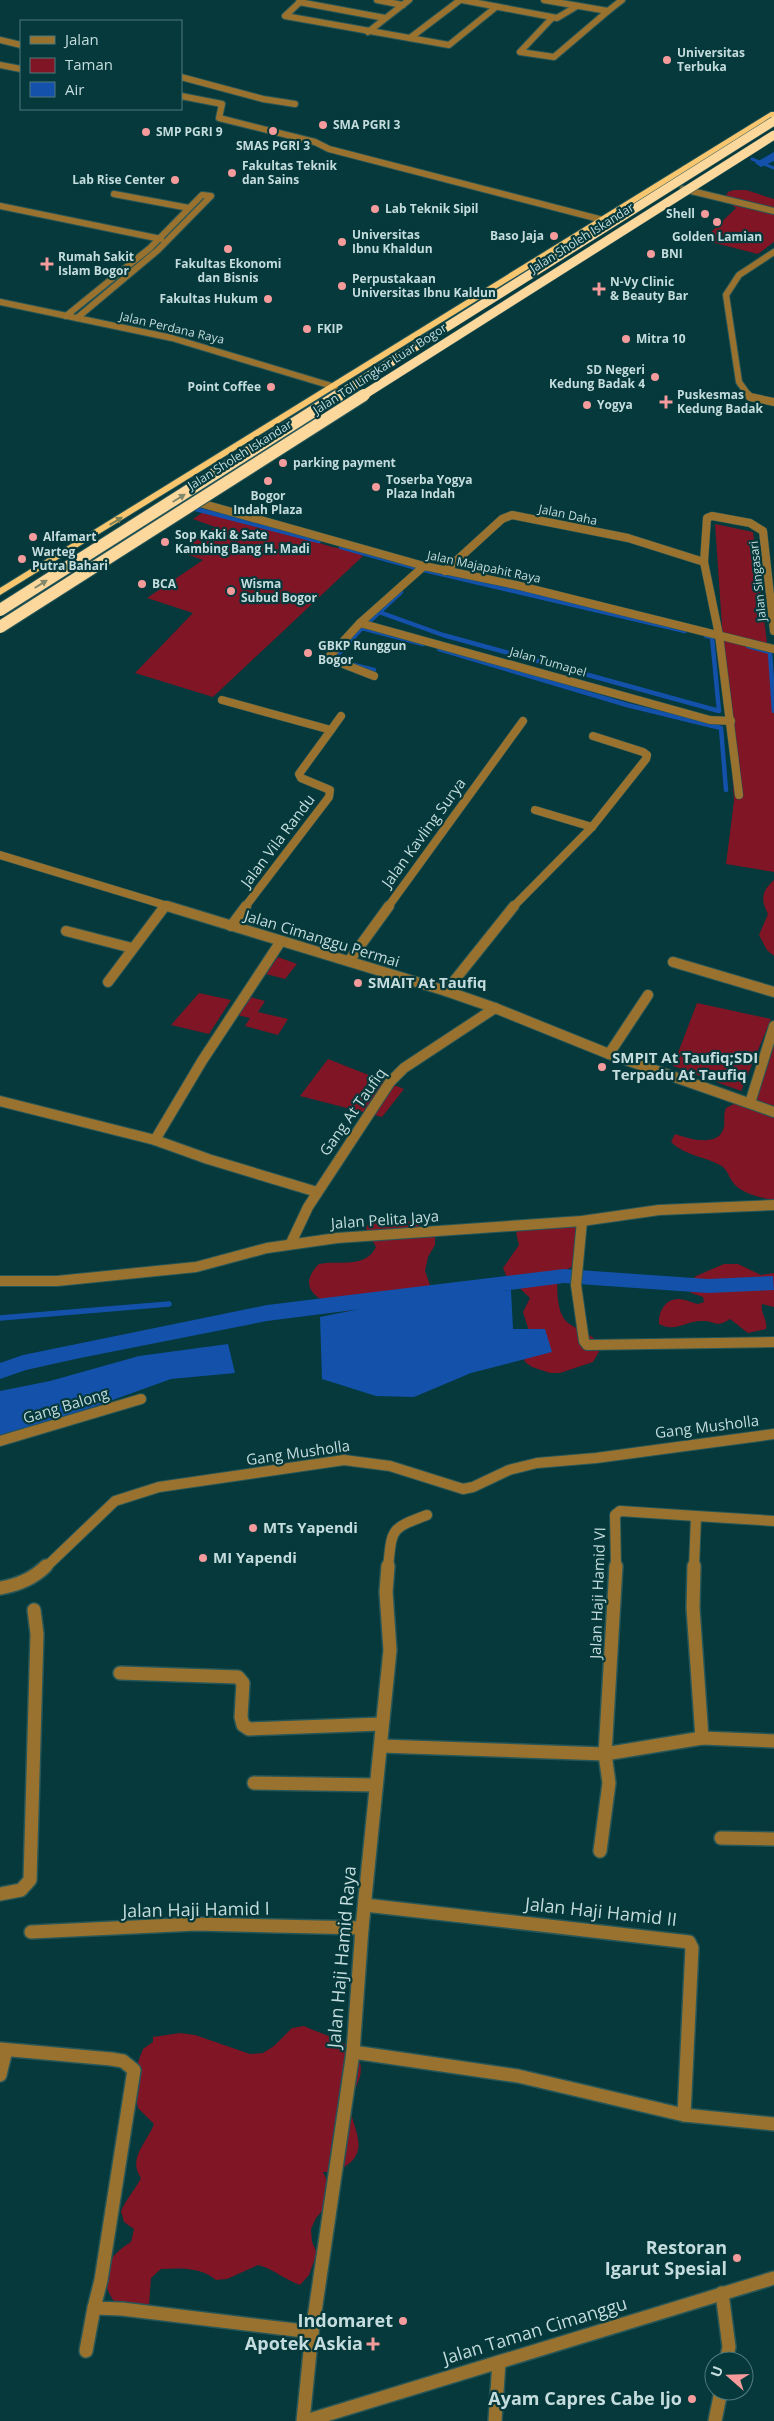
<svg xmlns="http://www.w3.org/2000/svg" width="774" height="2421" font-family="'Open Sans',sans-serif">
	<rect width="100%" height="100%" fill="#05393b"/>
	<!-- green -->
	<g fill="#7f1525">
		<polygon points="734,190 746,190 774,199 774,242 758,254 703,240 736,208 728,202 725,197 728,192"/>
		<polygon points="209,508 332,547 355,551 363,556 213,697 135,673 193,613 147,598 203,560 180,552 215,527 193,519"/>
		<polygon points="715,524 753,532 774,698 774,872 726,864 734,801"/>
		<path d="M774,880V956L767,950L759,935L768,914C760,899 762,891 774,880Z"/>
		<polygon points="278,957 297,964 285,979 266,974"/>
		<polygon points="199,993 231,1000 209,1034 171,1025"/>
		<polygon points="250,997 265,1001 258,1012 288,1019 278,1035 245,1026 250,1018 237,1015"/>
		<polygon points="697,1003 771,1019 741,1091 673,1066"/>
		<path d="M774,1046V1200C761,1198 739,1193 732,1181C728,1175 727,1169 720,1165C703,1156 686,1156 671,1142L675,1134C689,1139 719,1148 724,1127C725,1120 723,1115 726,1108L736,1103H744L769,1050Z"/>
		<polygon points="328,1059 404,1089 382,1117 300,1096"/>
		<path d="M384,1216L415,1223L435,1237V1245L428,1257L425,1271L431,1288V1301L393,1308C376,1296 365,1303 347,1307V1312C326,1303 292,1291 319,1264C339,1260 365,1269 376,1247L366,1229C369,1219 375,1217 384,1216Z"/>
		<path d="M574,1224L578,1230L573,1266L558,1275C556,1288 557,1315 568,1323C580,1332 594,1333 601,1348L593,1362L560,1373H550L532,1367L525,1362L523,1354L530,1334L523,1312L530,1298L506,1275L503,1268L519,1245L516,1233L522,1228Z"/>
		<path d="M724,1264H738L761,1275L774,1273V1307L762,1304C760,1313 768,1320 766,1329L748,1333L730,1319C715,1329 716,1320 701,1321C685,1321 676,1333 659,1324C658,1312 666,1298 679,1299C686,1299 692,1303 698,1304L704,1302L703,1297L691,1293L688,1284L696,1276Z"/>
		<path d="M304,2026C321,2034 351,2041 359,2060C366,2076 352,2089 351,2104C349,2124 369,2144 351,2162C342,2170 334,2172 323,2172L331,2189L323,2210L316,2218L311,2229L312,2242L317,2253L309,2275L300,2285C285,2280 274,2269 258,2265L227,2279L216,2280C201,2267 181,2268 161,2269L151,2278L149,2305L142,2317L130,2318C100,2293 94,2264 131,2242L134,2229L124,2222L121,2211C126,2199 135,2190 141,2178C127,2158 147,2143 154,2124L138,2108L136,2097L138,2062L143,2049L153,2042V2037L180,2033L195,2035L250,2054L263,2053L274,2046L292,2028Z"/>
	</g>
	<!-- water -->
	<g fill="#1451ab">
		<polygon points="511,1290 513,1329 545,1329 552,1352 471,1373 414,1397 376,1396 322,1379 320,1317 419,1297"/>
		<polygon points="228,1344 235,1373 171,1379 71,1415 0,1435 0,1391 50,1381 139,1356"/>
	</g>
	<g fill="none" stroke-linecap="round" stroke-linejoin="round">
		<!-- stream-far2 -->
		<polyline stroke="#1451ab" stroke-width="3" points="752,159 774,168"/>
		<!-- stream-far1 -->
		<g stroke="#1451ab" stroke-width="4.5">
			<polyline points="188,507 319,541"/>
			<polyline points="341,547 424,570 685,631"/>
			<polyline points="379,612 443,635 719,711 712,637 706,636"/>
			<polyline points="362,628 423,644"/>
			<polyline points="748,646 770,652 774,711"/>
			<polyline points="439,649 627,705 721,728 726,790"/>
			<polyline points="336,660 333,660 362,628 401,592"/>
			<polyline points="354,665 374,670"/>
		</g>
		<!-- stream -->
		<polyline stroke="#1451ab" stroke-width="5.5" points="0,1318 169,1304"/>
		<!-- canal -->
		<g fill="#1451ab" fill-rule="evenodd">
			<polygon points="774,152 774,161 761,167 755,163"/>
			<polygon points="564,1269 708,1279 773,1276 774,1290 708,1293 564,1283 267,1321 80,1358 26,1370 0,1379 0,1363 23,1355 267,1305"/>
		</g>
		<!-- minor-far3 casing -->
		<g stroke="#275658" stroke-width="8">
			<g id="minor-far3">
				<polyline points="302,0 285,16 449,45 496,7"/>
				<polyline points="377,0 403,5"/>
				<polyline points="462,0 557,18 577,6"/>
				<polyline points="544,0 608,11 622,0"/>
				<polyline points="299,2 385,18"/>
				<polyline points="552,18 520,52 554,57 608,11"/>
				<polyline points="368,32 409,0"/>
				<polyline points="410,38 460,0"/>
				<polyline points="0,40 21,45"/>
				<polyline points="0,65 21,69"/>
				<polyline points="181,77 263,99 295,104"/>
				<polyline points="181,96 222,104 219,118 315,142 329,149 603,220"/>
				<polyline points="683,189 774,211"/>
				<polyline points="114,194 189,208"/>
				<polyline points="0,206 161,239"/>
				<polyline points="0,302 172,338 335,387"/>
				<polyline points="66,316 150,248 202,195 211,196 158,250 77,318"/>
				<polyline points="749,396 739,382 726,295 739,275 774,252"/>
			</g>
		</g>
		<!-- minor-far2 casing -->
		<g stroke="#275658" stroke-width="9">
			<g id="minor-far2">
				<polyline points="748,395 750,397 774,402"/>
				<polyline points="193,501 424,566 516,585 774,649"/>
				<polyline points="445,571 502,519 512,515 628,538 704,562"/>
				<polyline points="360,623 710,720 731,721"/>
				<polyline points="374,676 328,658 360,623 424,566"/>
				<polyline points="222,700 331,730 299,774 301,778 330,790 329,797 245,907"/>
				<polyline points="331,730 341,716"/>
				<polyline points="739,795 719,635 704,562 707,518 712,516 750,523 763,531 774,631"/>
				<polyline points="535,810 592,827"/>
				<polyline points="0,855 171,907"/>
				<polyline points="388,907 523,721"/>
				<polyline points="513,907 592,827 646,759 647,755 643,752 593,736"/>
			</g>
		</g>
		<!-- minor-far1 casing -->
		<g stroke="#275658" stroke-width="12">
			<g id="minor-far1">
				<polyline points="167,906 446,991 495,1008 609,1054 774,1112"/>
				<polyline points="231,926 246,906"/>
				<polyline points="66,931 132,948"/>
				<polyline points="349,961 389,906"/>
				<polyline points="673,962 774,992"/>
				<polyline points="108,982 165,906"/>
				<polyline points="446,991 514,906"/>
				<polyline points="609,1054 648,995"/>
				<polyline points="0,1101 155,1140 208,1159 317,1192"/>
				<polyline points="750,1103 774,1026"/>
				<polyline points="155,1140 202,1061 281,941"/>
				<polyline points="582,1221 576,1285 584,1341 587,1345 774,1342"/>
				<polyline points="291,1243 308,1207 390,1082 404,1068 495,1008"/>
				<polyline points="0,1281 57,1281 196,1267 267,1248 337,1238 582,1221 659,1210 774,1205"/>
				<polyline points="0,1441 141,1399"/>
				<polyline points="45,1568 115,1501 159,1487 344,1460 390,1466 463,1489 473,1487 509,1470 537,1463 596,1458 774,1434"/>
				<path d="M388,1568C392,1528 390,1529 427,1515"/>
				<polyline points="616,1568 615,1515 620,1511 696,1516"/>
				<polyline points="694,1568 696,1516 774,1521"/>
			</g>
		</g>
		<!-- minor casing -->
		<g stroke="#275658" stroke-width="16">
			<g id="minor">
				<polyline points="694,1566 693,1608 702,1738"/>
				<path d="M0,1588C18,1585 33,1579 46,1566"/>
				<polyline points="120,1673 238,1677 243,1683 241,1717 243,1725 249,1729 381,1724"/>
				<polyline points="381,1746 605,1754 702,1738 774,1741"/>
				<polyline points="254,1783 376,1785"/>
				<polyline points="721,1838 774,1839"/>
				<polyline points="600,1851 609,1783 605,1754 616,1566"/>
				<polyline points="0,1894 21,1890 30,1880 37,1634 34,1610"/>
				<polyline points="365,1905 689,1942 692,1948 684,2115"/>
				<polyline points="31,1932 196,1924 362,1928"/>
				<polyline points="0,2049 111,2059 123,2061 134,2070 101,2280 94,2308 122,2309 312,2332"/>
				<polyline points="353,2052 518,2076 684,2115 774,2124"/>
				<polyline points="0,2075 6,2050"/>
				<polyline points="722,2293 729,2347 726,2361"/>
				<polyline points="86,2351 94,2308"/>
				<polyline points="303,2421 312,2332 353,2052 362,1928 390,1650 386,1592 388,1566"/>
				<polyline points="495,2421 499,2362"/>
				<polyline points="715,2421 721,2391"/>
			</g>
		</g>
		<!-- tertiary casing -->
		<g stroke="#275658" stroke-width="16">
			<polyline id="tertiary" points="306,2421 774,2278"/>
		</g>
		<!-- trunk casing -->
		<g stroke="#275658" stroke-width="2">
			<polygon id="trunk" points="771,112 774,112 774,117 0,595 0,588"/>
		</g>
		<!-- minor-far3 -->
		<use href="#minor-far3" stroke="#98722e" stroke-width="6"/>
		<!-- minor-far2 -->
		<use href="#minor-far2" stroke="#98722e" stroke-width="8"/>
		<!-- minor-far1 -->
		<use href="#minor-far1" stroke="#98722e" stroke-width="10"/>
		<!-- minor -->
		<use href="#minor" stroke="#98722e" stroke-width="13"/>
		<!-- tertiary -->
		<use href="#tertiary" stroke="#98722e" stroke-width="13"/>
		<!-- trunk -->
		<use href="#trunk" fill="#f8c66e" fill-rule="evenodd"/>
		<!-- motorway-bridge-far1 casing -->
		<g stroke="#275658" stroke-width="10" stroke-linecap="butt">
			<g id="motorway-bridge-far1">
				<polyline points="337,396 774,121"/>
				<polyline points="362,396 774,135"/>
			</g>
		</g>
		<!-- motorway-bridge casing -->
		<g stroke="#275658" stroke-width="14" stroke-linecap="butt">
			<g id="motorway-bridge">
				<polyline points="0,610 339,395"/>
				<polyline points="0,627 364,395"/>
			</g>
		</g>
		<!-- motorway-bridge-far1 -->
		<use href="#motorway-bridge-far1" stroke="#fdd89c" stroke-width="9"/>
		<!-- motorway-bridge -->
		<use href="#motorway-bridge" stroke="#fdd89c" stroke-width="12"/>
	</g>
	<!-- one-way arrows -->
	<defs><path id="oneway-solid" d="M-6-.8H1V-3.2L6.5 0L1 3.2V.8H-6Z" transform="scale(1.25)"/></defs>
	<g fill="#81886c">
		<use href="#oneway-solid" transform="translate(179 498) rotate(-32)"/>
		<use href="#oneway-solid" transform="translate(41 584) rotate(-32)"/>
	</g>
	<use fill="#7e8054" href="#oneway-solid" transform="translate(116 521) rotate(-31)"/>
	<!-- markers -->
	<g fill="#f59b9c" stroke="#05393b" stroke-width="2">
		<circle cx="667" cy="60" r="5"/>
		<circle cx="323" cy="125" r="5"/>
		<circle cx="273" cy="131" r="5"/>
		<circle cx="146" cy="132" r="5"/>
		<circle cx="232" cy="173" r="5"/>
		<circle cx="175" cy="180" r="5"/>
		<circle cx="375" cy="209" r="5"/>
		<circle cx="705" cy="214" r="5"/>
		<circle cx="717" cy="222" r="5"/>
		<circle cx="554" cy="236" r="5"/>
		<circle cx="342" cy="242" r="5"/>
		<circle cx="228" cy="249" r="5"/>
		<circle cx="651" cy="254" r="5"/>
		<path d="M44.5 256.5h5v5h5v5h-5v5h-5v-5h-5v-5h5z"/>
		<circle cx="342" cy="286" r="5"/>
		<path d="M596.5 281.5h5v5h5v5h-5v5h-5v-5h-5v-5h5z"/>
		<circle cx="268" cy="299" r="5"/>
		<circle cx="307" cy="329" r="5"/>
		<circle cx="626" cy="339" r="5"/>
		<circle cx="655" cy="377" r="5"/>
		<circle cx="271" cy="387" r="5"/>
		<path d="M663.5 394.5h5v5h5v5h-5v5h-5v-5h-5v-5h5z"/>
		<circle cx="587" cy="405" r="5"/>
		<circle cx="283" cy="463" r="5"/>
		<circle cx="268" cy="481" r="5"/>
		<circle cx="376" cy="487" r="5"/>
		<circle cx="33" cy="537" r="5"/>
		<circle cx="165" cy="542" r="5"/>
		<circle cx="22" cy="559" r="5"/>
		<circle cx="142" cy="584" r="5"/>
		<circle cx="231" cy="591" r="5"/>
		<circle cx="308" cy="653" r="5"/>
		<circle cx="358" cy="983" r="5"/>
		<circle cx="602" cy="1067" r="5"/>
		<circle cx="253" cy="1528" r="5"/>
		<circle cx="203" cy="1558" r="5"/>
		<circle cx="737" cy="2258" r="5"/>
		<circle cx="403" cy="2321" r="5"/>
		<path d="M370.5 2336.5h5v5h5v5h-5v5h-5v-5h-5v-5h5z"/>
		<circle cx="692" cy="2399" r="5"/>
	</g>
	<g text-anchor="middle" stroke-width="4.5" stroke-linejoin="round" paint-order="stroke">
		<!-- far-poi labels -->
		<g font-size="12" font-weight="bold" fill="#c4dcdd" stroke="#05393b" text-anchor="start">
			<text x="677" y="57">Universitas<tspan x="677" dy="14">Terbuka</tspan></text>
			<text x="333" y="129">SMA PGRI 3</text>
			<text x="156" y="136">SMP PGRI 9</text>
			<text x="273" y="150" text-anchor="middle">SMAS PGRI 3</text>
			<text x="242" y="170">Fakultas Teknik<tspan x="242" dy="14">dan Sains</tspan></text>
			<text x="165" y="184" text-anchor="end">Lab Rise Center</text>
			<text x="385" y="213">Lab Teknik Sipil</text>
			<text x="695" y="218" text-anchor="end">Shell</text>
			<text x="352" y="239">Universitas<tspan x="352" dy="14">Ibnu Khaldun</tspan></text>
			<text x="544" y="240" text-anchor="end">Baso Jaja</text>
			<text x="717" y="241" text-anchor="middle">Golden Lamian</text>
			<text x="661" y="258">BNI</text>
			<text x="58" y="261">Rumah Sakit<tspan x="58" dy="14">Islam Bogor</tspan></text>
			<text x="228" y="268" text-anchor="middle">Fakultas Ekonomi<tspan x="228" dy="14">dan Bisnis</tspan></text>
			<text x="352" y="283">Perpustakaan<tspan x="352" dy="14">Universitas Ibnu Kaldun</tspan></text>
			<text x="610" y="286">N-Vy Clinic<tspan x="610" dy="14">&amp; Beauty Bar</tspan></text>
			<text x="258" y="303" text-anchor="end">Fakultas Hukum</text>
			<text x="317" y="333">FKIP</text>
			<text x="636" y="343">Mitra 10</text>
			<text x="645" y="374" text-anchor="end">SD Negeri<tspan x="645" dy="14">Kedung Badak 4</tspan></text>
			<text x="261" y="391" text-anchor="end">Point Coffee</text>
			<text x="677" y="399">Puskesmas<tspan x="677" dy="14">Kedung Badak</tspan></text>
			<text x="597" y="409">Yogya</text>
			<text x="293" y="467">parking payment</text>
			<text x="386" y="484">Toserba Yogya<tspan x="386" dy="14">Plaza Indah</tspan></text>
			<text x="268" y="500" text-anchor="middle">Bogor<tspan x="268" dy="14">Indah Plaza</tspan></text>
			<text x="175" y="539">Sop Kaki &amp; Sate<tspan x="175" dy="14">Kambing Bang H. Madi</tspan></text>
			<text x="43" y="541">Alfamart</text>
			<text x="32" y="556">Warteg<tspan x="32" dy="14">Putra Bahari</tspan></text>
			<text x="152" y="588">BCA</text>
			<text x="241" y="588">Wisma<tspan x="241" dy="14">Subud Bogor</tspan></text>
			<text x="318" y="650">GBKP Runggun<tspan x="318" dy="14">Bogor</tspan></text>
		</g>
		<!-- far-street labels -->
		<g font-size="12" fill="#c4dcdd" stroke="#05393b">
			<text transform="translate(582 238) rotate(-32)" y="4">Jalan Sholeh Iskandar</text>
			<text transform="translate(172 328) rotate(13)" y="4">Jalan Perdana Raya</text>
			<text transform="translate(380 369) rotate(-33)" y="4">Jalan Tol Lingkar Luar Bogor</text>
			<text transform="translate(240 455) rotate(-32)" y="4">Jalan Sholeh Iskandar</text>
			<text transform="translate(568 515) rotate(12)" y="4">Jalan Daha</text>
			<text transform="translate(484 567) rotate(12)" y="4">Jalan Majapahit Raya</text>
			<text transform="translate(758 581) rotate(-96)" y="4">Jalan Singasari</text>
			<text transform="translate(548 662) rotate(16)" y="4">Jalan Tumapel</text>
		</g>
		<!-- street labels -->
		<g font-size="15" fill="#c4dcdd" stroke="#05393b">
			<text transform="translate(424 833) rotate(-54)" y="5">Jalan Kavling Surya</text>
			<text transform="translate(278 841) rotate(-53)" y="5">Jalan Vila Randu</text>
			<text transform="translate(322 939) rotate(17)" y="5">Jalan Cimanggu Permai</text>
			<text transform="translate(353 1112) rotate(-55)" y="5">Gang At Taufiq</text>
			<text transform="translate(385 1220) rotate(-4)" y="5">Jalan Pelita Jaya</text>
			<text transform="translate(66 1406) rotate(-17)" y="5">Gang Balong</text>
			<text transform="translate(707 1427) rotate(-7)" y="5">Gang Musholla</text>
			<text transform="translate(298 1453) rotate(-8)" y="5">Gang Musholla</text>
			<text transform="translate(598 1593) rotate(-88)" y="5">Jalan Haji Hamid VI</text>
		</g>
		<!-- poi labels -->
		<g font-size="15" font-weight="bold" fill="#c4dcdd" stroke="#05393b" text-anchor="start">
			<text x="368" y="988">SMAIT At Taufiq</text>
			<text x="612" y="1063">SMPIT At Taufiq;SDI<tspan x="612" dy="17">Terpadu At Taufiq</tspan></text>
			<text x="263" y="1533">MTs Yapendi</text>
			<text x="213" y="1563">MI Yapendi</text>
		</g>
		<!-- near-street labels -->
		<g font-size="18" fill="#c4dcdd" stroke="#05393b">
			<text transform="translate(196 1910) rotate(-1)" y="6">Jalan Haji Hamid I</text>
			<text transform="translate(601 1912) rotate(6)" y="6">Jalan Haji Hamid II</text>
			<text transform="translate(342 1957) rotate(-85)" y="6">Jalan Haji Hamid Raya</text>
			<text transform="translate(535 2331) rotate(-17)" y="6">Jalan Taman Cimanggu</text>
		</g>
		<!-- near-poi labels -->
		<g font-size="18" font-weight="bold" fill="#c4dcdd" stroke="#05393b" text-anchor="end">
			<text x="727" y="2254">Restoran<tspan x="727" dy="21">Igarut Spesial</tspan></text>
			<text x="393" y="2327">Indomaret</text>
			<text x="363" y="2350">Apotek Askia</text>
			<text x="682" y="2405">Ayam Capres Cabe Ijo</text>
		</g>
	</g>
	<!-- legend -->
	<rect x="20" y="20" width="162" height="90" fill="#05393b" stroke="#517a7c"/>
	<rect x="30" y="36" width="25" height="8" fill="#98722e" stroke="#517a7c"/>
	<text x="65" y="45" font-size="15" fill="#c4dcdd">Jalan</text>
	<rect x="30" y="58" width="25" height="15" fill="#7f1525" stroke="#517a7c"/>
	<text x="65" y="70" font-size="15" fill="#c4dcdd">Taman</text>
	<rect x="30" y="82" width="25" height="15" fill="#1451ab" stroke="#517a7c"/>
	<text x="65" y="95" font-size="15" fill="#c4dcdd">Air</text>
	<!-- north arrow -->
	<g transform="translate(729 2376) rotate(290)"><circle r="24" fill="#05393b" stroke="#517a7c"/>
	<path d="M0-4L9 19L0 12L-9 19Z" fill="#f59b9c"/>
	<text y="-8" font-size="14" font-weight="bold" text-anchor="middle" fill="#c4dcdd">U</text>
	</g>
</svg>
